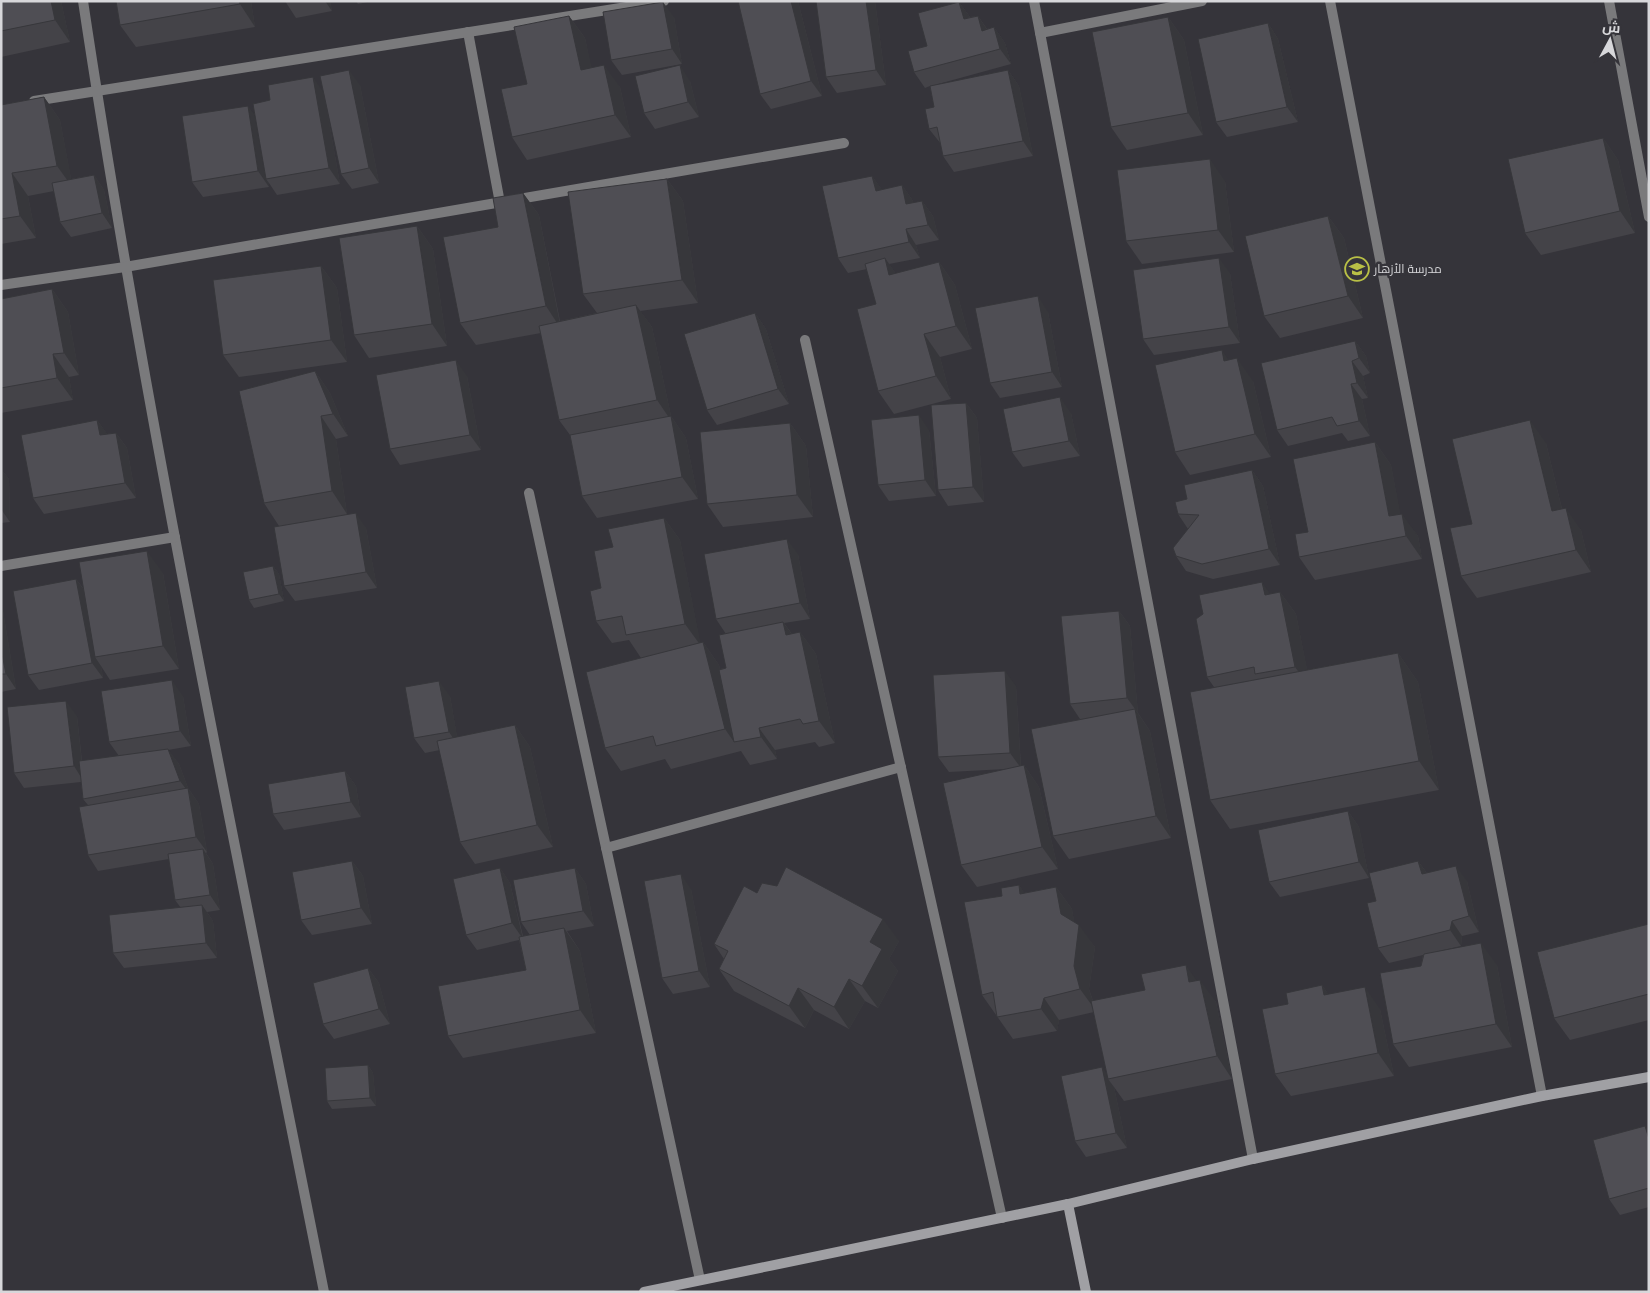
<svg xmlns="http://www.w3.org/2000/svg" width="1650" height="1293" font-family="Montserrat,Cairo,sans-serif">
	<rect width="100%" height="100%" fill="#35343a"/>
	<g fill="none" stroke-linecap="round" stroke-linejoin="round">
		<!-- street -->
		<g stroke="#7a7a7c" stroke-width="10">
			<path d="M83,1C148,434 239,863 324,1292"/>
			<polyline points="1034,1 1253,1159"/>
			<polyline points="1330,1 1542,1096"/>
			<polyline points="1609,1 1649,217"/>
			<polyline points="468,32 500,203"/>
			<polyline points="1040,33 1202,1"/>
			<polyline points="34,101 664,1"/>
			<polyline points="1,285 125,267 844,143"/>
			<polyline points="805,340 1002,1218"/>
			<polyline points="529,493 700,1280"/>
			<polyline points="1,566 175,537"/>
			<polyline points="606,848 901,767"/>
		</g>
		<!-- secondary -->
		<g stroke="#a0a0a4" stroke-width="10">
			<polyline points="1068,1204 1086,1292"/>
			<polyline points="644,1292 1068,1204 1253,1159 1542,1096 1649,1077"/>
		</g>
	</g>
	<!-- wall -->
	<g fill="#444348">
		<polygon points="1,1 61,1 70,42 1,57"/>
		<polygon points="116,1 251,1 255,27 136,47 120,25"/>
		<polygon points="285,1 330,1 332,11 296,18"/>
		<polygon points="356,1 372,1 358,4"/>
		<polygon points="798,1 822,96 771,109 760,94"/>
		<polygon points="816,1 875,1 886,85 837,93 826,77"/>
		<polygon points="959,2 970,17 978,16 987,29 994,27 1005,43 1011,64 931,86 1008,70 1019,86 1033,156 954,172 943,156 941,144 929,129 934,107 930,86 925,88 914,72 927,46"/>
		<polygon points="569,16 585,38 591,68 620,87 631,137 527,160 512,137 527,84"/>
		<polygon points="674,17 682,64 622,75 611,60"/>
		<polygon points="1168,17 1184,40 1203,135 1127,150 1111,127"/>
		<polygon points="1268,23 1278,39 1298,122 1227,137 1216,122"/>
		<polygon points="690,81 699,117 655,129 644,113"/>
		<polygon points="360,85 379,183 352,189 341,174"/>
		<polygon points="324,93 340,184 277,195 269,183 269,187 203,197 192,182 255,116"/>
		<polygon points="44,97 60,120 71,179 94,175 104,190 112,228 71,237 60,222 54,191 28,196 36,238 1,244 1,105"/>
		<polygon points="1603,138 1618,160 1635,233 1541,255 1525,233"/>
		<polygon points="872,176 882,190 902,185 913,201 913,203 922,201 933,216 939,240 916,245 920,258 889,264 896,274 939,262 955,285 972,349 940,357 951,399 894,414 878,391 876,304 867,269 848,273 838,258"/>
		<polygon points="667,179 683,201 698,303 640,311 652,327 671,416 686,438 698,499 597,518 582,496 570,435 559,420 541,333 476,345 460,323 498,227 523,193 539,215 560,321 597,313 583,294"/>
		<polygon points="1225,181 1234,252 1142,264 1126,241"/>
		<polygon points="1328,216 1344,238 1363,318 1280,338 1264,316"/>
		<polygon points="417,226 433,249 447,346 369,358 354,335"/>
		<polygon points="321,266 337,288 347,362 239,377 223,355"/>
		<polygon points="1230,273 1240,343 1154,355 1143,339"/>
		<polygon points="52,289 68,312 79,375 69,377 73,400 1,413 1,299"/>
		<polygon points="1048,312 1062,387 1000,398 990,383"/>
		<polygon points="755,313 766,329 789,404 717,425 707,410"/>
		<polygon points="1355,341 1366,356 1370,373 1363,376 1368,398 1362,399 1370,436 1348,441 1342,433 1288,446 1277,430"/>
		<polygon points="315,371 330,393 348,436 336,439 347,514 366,528 377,588 295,601 284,586 279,526 264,503"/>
		<polygon points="467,376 481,450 400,465 390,449"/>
		<polygon points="1253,381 1271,457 1190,475 1175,452"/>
		<polygon points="966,403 977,418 984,502 948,506 938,490"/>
		<polygon points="1071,413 1080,456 1023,467 1012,452"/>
		<polygon points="97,420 107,434 116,433 127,448 136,498 44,514 33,498"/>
		<polygon points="790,423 806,446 813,517 723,527 707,504"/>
		<polygon points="929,430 936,496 889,501 878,485"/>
		<polygon points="1375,442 1391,465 1400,514 1418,536 1422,559 1315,580 1299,557 1308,532"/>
		<polygon points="1546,443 1562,509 1581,530 1591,572 1477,598 1461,576 1472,524"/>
		<polygon points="1,469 9,479 10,522 1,523"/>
		<polygon points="1252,470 1263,486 1280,565 1213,579 1186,571 1176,556 1188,529 1178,514 1187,499"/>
		<polygon points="664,518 680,540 700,643 703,642 719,665 720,669 726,668 726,634 716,619 798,554 810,619 784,623 792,634 800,632 816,654 835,743 819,747 815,742 775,750 777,759 750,765 741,751 671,769 665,759 621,771 605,748 641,658 629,640 612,643 596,621 601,588 613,547"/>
		<polygon points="273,566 279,574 284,601 254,608 249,600"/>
		<polygon points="163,573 179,669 110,680 101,666 103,678 39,690 28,675 76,579 83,588"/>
		<polygon points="1280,592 1296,614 1307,670 1398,653 1418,682 1439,790 1230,829 1210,800 1214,687 1207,677 1270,594"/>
		<polygon points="1,609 3,611 16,689 1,692"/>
		<polygon points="1119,611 1130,626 1138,713 1150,731 1171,838 1069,859 1053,836 1080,719 1070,704"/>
		<polygon points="1016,686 1021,766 1024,765 1039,787 1058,869 977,887 961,865 1006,769 949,772 938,757"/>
		<polygon points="183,696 191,746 168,750 179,764 188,788 199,804 207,852 206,853 213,864 220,910 207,912 213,921 217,958 124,968 113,953 181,908 175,900 169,859 98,871 88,855 88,805 83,799 81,782 24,788 14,773 77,716 82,761 119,756 109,742"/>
		<polygon points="450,696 457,737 515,725 530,747 553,847 475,864 460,842 440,750 425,753 414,738"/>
		<polygon points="345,771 356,786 361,817 284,830 273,814"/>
		<polygon points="1348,811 1359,827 1369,878 1280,897 1269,882"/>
		<polygon points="352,861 363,876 372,924 312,935 301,920"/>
		<polygon points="1418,861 1427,873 1467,881 1479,932 1462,936 1461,946 1435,952 1497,965 1512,1047 1409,1067 1393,1044 1421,966 1423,955 1389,963 1378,948 1376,901"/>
		<polygon points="500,868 510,883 523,936 530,935 521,922 575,868 586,884 594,926 567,931 580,951 596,1033 463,1058 448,1036 526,970 519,940 477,950 466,935"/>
		<polygon points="1019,885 1024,893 1056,887 1072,909 1074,922 1095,947 1089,989 1093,1001 1197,981 1216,1002 1232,1079 1124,1101 1114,1087 1127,1148 1086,1157 1075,1141 1107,1074 1094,1012 1059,1020 1057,1031 1013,1039 982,995 1002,896"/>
		<polygon points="691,889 710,987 673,994 662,978"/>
		<polygon points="757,893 899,941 889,959 898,971 878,1008 865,1001 849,1029 814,1010 805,1028 734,991 719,969 724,959 714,944"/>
		<polygon points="1649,924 1649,1020 1570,1040 1554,1018"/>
		<polygon points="368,968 379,983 390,1024 334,1039 323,1024"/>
		<polygon points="1322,985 1328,994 1380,1009 1394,1076 1291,1096 1275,1074 1288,1004"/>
		<polygon points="368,1065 373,1073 376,1106 332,1109 327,1101"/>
		<polygon points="1649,1131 1649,1207 1620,1215 1609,1199"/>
	</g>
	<!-- shaded-wall -->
	<g fill="#37373b">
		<polygon points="51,1 61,1 70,42 55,20"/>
		<polygon points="239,1 251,1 255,27 240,4"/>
		<polygon points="325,1 330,1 332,11"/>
		<polygon points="791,1 798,1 822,96 811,81"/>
		<polygon points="866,1 875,1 886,85 876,70"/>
		<polygon points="663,2 674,17 682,64 672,49"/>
		<polygon points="959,2 970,17 964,19"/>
		<polygon points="569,16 585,38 597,92 581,70"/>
		<polygon points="978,16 988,31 982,31"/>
		<polygon points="1168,17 1184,40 1203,135 1188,113"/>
		<polygon points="1268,23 1278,39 1298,122 1287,107"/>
		<polygon points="994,27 1005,43 1011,64 1000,49"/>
		<polygon points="604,65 620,87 631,137 615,115"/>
		<polygon points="680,65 690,81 699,117 688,102"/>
		<polygon points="349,70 360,85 379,183 369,168"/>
		<polygon points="1008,70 1019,86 1033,156 1023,141"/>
		<polygon points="313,77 324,93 340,184 329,168"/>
		<polygon points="44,97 60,120 73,188 57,166"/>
		<polygon points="248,106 259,121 266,179 269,183 269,187 258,171"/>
		<polygon points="1603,138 1618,160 1635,233 1620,211"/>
		<polygon points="1210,159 1225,181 1234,252 1218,230"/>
		<polygon points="12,173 28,196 36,238 20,216"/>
		<polygon points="94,175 104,190 112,228 102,213"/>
		<polygon points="872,176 883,191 876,191"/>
		<polygon points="667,179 683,201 698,303 682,280"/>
		<polygon points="902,185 913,201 917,220 906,204"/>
		<polygon points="523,193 539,215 561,329 546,306"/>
		<polygon points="922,201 933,216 939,240 928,225"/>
		<polygon points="1328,216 1344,238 1363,318 1348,296"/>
		<polygon points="417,226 433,249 447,346 432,324"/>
		<polygon points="906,229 916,245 920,258 909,242"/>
		<polygon points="885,258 901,281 889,275"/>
		<polygon points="1219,258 1230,273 1240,343 1229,327"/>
		<polygon points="939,262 955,285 972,349 956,326"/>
		<polygon points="321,266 337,288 347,362 331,340"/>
		<polygon points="52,289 68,312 79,375 64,353"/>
		<polygon points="1038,296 1048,312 1062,387 1052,372"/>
		<polygon points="636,305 652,327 671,416 686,438 698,499 682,477 672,422 657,400"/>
		<polygon points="755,313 766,329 789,404 778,389"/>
		<polygon points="924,334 940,357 951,399 936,376"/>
		<polygon points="1355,341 1366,356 1370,373 1359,358"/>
		<polygon points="1222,350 1237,373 1224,361"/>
		<polygon points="53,354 69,377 73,400 57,378"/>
		<polygon points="1237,358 1253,381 1271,457 1255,434"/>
		<polygon points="456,360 467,376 481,450 470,435"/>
		<polygon points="1352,361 1363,376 1368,398 1357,383"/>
		<polygon points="315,371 330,393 348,436 333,414"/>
		<polygon points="1351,384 1362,399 1370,436 1359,421"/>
		<polygon points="1060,397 1071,413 1080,456 1069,441"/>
		<polygon points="966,403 977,418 984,502 973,487"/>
		<polygon points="919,415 929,430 936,496 925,480"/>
		<polygon points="321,416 336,439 347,514 332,491"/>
		<polygon points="97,420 108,435 100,435"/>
		<polygon points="1530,420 1546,443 1568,534 1552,511"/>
		<polygon points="790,423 806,446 813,517 797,495"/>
		<polygon points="116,433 127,448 136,498 125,483"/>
		<polygon points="1375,442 1391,465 1405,537 1389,516"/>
		<polygon points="1,469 9,479 10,522 1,509"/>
		<polygon points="1252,470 1263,486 1280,565 1269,549"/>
		<polygon points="1566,508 1581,530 1591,572 1576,550"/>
		<polygon points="356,513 366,528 377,588 366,572"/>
		<polygon points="1402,514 1418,536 1422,559 1406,536"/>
		<polygon points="664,518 680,540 701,646 685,624"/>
		<polygon points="787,539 798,554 810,619 800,603"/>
		<polygon points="147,551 163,573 179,669 163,646"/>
		<polygon points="273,566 279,574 284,601 279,594"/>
		<polygon points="76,579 87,594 95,657 101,666 103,678 92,663"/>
		<polygon points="1262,582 1278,605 1265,595"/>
		<polygon points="1280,592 1296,614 1311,689 1295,667"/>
		<polygon points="1,609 3,611 16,689 6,674 1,649"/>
		<polygon points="1119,611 1130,626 1138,713 1127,698"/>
		<polygon points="783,622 799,644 786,635"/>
		<polygon points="800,632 816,654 835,743 819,721"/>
		<polygon points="703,642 719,665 738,741 734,742 725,729"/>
		<polygon points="1398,653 1418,682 1439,790 1419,761"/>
		<polygon points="1005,671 1016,686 1021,768 1010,753"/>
		<polygon points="172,680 183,696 191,746 180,731"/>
		<polygon points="439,681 450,696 459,747 449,732"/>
		<polygon points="66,701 77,716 84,782 74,766"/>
		<polygon points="1135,709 1150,731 1171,838 1156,816"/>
		<polygon points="515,725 530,747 553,847 537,825"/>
		<polygon points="759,728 775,750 777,759 761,737"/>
		<polygon points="168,749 179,764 188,788 199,804 207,852 196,837 189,793 180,781"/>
		<polygon points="1024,765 1039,787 1058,869 1042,847"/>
		<polygon points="345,771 356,786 361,817 351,802"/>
		<polygon points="1348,811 1359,827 1369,878 1359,862"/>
		<polygon points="203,849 213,864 220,910 210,895"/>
		<polygon points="352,861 363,876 372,924 361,908"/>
		<polygon points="1418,861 1429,876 1422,874"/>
		<polygon points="1456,866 1467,881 1479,932 1469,916"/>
		<polygon points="500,868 510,883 523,939 512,923"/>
		<polygon points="575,868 586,884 594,926 583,911"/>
		<polygon points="681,874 691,889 710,987 699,971"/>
		<polygon points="1019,885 1034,907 1020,894"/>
		<polygon points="1056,887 1072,909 1077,937 1061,914"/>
		<polygon points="202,905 213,921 217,958 206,943"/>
		<polygon points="883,919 899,941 889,959 898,971 878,1008 862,986 870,942"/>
		<polygon points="1452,921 1462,936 1461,946 1450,930"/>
		<polygon points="1079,925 1095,947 1089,989 1096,1011 1080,989 1074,966"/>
		<polygon points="564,928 580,951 596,1033 580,1010"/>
		<polygon points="1481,943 1497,965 1512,1047 1496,1024"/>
		<polygon points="1186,965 1201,987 1189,982"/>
		<polygon points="368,968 379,983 390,1024 379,1009"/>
		<polygon points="849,979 865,1001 849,1029 834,1007"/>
		<polygon points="1200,980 1216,1002 1232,1079 1217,1056"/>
		<polygon points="1322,985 1338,1008 1324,995"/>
		<polygon points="1365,987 1380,1009 1394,1076 1378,1053"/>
		<polygon points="798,988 814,1010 805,1028 789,1006"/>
		<polygon points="1044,998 1059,1020 1057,1031 1041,1009"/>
		<polygon points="368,1065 373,1073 376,1106 370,1098"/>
		<polygon points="1102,1067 1110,1078 1108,1079 1114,1087 1127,1148 1116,1133"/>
		<polygon points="1645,1126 1649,1131 1649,1139"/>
	</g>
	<!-- building -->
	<g fill="#4f4e54" stroke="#37373b">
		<polygon points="1,1 51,1 55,20 1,31"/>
		<polygon points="116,1 239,1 240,4 120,25"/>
		<polygon points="738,1 791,1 811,81 760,94"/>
		<polygon points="816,1 866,1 876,70 826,77"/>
		<polygon points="663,2 672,49 611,60 603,12"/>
		<polygon points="959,2 964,19 978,16 982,31 994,27 1000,49 914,72 908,51 927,46 918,13"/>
		<polygon points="569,16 581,70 604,65 615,115 512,137 501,89 527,84 514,27"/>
		<polygon points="1168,17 1188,113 1111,127 1092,32"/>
		<polygon points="1268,23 1287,107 1216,122 1198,39"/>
		<polygon points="680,65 688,102 644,113 635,76"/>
		<polygon points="349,70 369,168 341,174 320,76"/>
		<polygon points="1008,70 1023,141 943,156 937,127 929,129 925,109 934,107 930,86"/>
		<polygon points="313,77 329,168 266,179 253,104 270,100 268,85"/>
		<polygon points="44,97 57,166 12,173 20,216 1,219 1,105"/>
		<polygon points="248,106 258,171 192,182 182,116"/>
		<polygon points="1603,138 1620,211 1525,233 1508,159"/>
		<polygon points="1210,159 1218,230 1126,241 1117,170"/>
		<polygon points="94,175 102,213 60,222 52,183"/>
		<polygon points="872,176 876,191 902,185 906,204 922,201 928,225 906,229 909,242 838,258 822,186"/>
		<polygon points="667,179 682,280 583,294 568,192"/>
		<polygon points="523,193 546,306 460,323 443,237 498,227 493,198"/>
		<polygon points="1328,216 1348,296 1264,316 1245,236"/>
		<polygon points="417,226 432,324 354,335 339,238"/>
		<polygon points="885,258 889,275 939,262 956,326 924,334 936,376 878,391 857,309 876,304 865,264"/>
		<polygon points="1219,258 1229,327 1143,339 1133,270"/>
		<polygon points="321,266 331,340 223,355 213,280"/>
		<polygon points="52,289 64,353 53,354 57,378 1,388 1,299"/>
		<polygon points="1038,296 1052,372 990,383 975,308"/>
		<polygon points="636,305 657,400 559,420 539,326"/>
		<polygon points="755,313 778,389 707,410 684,334"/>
		<polygon points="1355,341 1359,358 1352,361 1357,383 1351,384 1359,421 1337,426 1332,417 1277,430 1261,363"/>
		<polygon points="1222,350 1224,361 1237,358 1255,434 1175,452 1155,365"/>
		<polygon points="456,360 470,435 390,449 376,375"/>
		<polygon points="315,371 333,414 321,416 332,491 264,503 239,391"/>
		<polygon points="1060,397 1069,441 1012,452 1003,409"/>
		<polygon points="966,403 973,487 938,490 931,405"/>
		<polygon points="919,415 925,480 878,485 871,420"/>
		<polygon points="671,416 682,477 582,496 570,435"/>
		<polygon points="97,420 100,435 116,433 125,483 33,498 21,435"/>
		<polygon points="1530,420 1552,511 1566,508 1576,550 1461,576 1450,528 1472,524 1452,439"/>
		<polygon points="790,423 797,495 707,504 700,432"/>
		<polygon points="1375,442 1389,516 1402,514 1406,536 1299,557 1295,534 1308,532 1293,459"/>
		<polygon points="1252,470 1269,549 1202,564 1176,556 1173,548 1199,515 1178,514 1175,502 1187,499 1184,485"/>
		<polygon points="356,513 366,572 284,586 274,527"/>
		<polygon points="664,518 685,624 626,635 622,616 596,621 590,591 601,588 594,551 613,547 608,529"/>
		<polygon points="787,539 800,603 716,619 704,554"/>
		<polygon points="147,551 163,646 95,657 79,562"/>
		<polygon points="273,566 279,594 249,600 243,572"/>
		<polygon points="76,579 92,663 28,675 13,591"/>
		<polygon points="1262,582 1265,595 1280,592 1295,667 1255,674 1254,667 1207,677 1196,619 1203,614 1199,595"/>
		<polygon points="1119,611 1127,698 1070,704 1061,616"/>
		<polygon points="783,622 786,635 800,632 819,721 803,724 800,719 759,728 761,737 734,742 719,670 726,668 719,635"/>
		<polygon points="703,642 725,729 656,746 653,736 605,748 586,672"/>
		<polygon points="1,649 6,674 1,674"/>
		<polygon points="1398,653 1419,761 1210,800 1190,692"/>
		<polygon points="1005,671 1010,753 938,757 933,675"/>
		<polygon points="172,680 180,731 109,742 101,691"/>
		<polygon points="439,681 449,732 414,738 405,687"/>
		<polygon points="66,701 74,766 14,773 7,707"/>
		<polygon points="1135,709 1156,816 1053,836 1031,729"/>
		<polygon points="515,725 537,825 460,842 437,741"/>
		<polygon points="168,749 180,781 83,799 79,761"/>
		<polygon points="1024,765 1042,847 961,865 943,783"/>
		<polygon points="345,771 351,802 273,814 268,784"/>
		<polygon points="188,788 196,837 88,855 79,807"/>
		<polygon points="1348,811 1359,862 1269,882 1258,830"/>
		<polygon points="203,849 210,895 175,900 168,854"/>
		<polygon points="352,861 361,908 301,920 292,872"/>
		<polygon points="1418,861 1422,874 1456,866 1469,916 1452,921 1450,930 1378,948 1367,903 1376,901 1369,873"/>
		<polygon points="786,867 883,919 870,942 882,949 862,986 849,979 834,1007 798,988 789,1006 719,969 728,951 714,944 744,886 757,893 762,883 777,886"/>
		<polygon points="500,868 512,923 466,935 453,879"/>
		<polygon points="575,868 583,911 521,922 513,880"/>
		<polygon points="681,874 699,971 662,978 644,881"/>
		<polygon points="1019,885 1020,894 1056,887 1061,914 1079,925 1074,966 1080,989 1044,998 1041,1009 997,1017 993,992 982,995 964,902 1002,896 1001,888"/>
		<polygon points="202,905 206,943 113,953 109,915"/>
		<polygon points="1649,924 1649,994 1554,1018 1537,952"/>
		<polygon points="564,928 580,1010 448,1036 438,986 526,970 519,937"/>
		<polygon points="1481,943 1496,1024 1393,1044 1380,973 1421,966 1424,954"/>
		<polygon points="1186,965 1189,982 1200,980 1217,1056 1108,1079 1091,1001 1145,990 1141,974"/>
		<polygon points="368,968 379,1009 323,1024 313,983"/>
		<polygon points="1322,985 1324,995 1365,987 1378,1053 1275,1074 1262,1009 1288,1004 1286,993"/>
		<polygon points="368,1065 370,1098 327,1101 325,1068"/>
		<polygon points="1102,1067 1116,1133 1075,1141 1061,1076"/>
		<polygon points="1645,1126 1649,1139 1649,1188 1609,1199 1593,1140"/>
	</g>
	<!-- icons -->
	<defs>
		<g id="school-ring" transform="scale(1.25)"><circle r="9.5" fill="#35343a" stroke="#b9c046" stroke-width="1.5"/><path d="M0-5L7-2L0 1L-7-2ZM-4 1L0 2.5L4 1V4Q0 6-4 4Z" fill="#b9c046"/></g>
	</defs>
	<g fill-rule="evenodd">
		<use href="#school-ring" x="1357" y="269"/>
	</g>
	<g text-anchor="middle" stroke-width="5" stroke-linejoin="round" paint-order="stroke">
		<!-- poi labels -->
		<g font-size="12" fill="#d7d7da" stroke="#35343a" text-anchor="start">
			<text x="1374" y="273">مدرسة الأزهار</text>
		</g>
	</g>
	<!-- border -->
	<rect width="1650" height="1293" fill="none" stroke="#d7d7da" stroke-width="5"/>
	<!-- north arrow -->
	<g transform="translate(1610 40) rotate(7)" stroke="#35343a" stroke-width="4" paint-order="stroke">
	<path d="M0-4L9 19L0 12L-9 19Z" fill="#d7d7da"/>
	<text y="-8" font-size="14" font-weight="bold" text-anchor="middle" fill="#d7d7da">ش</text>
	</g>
</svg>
